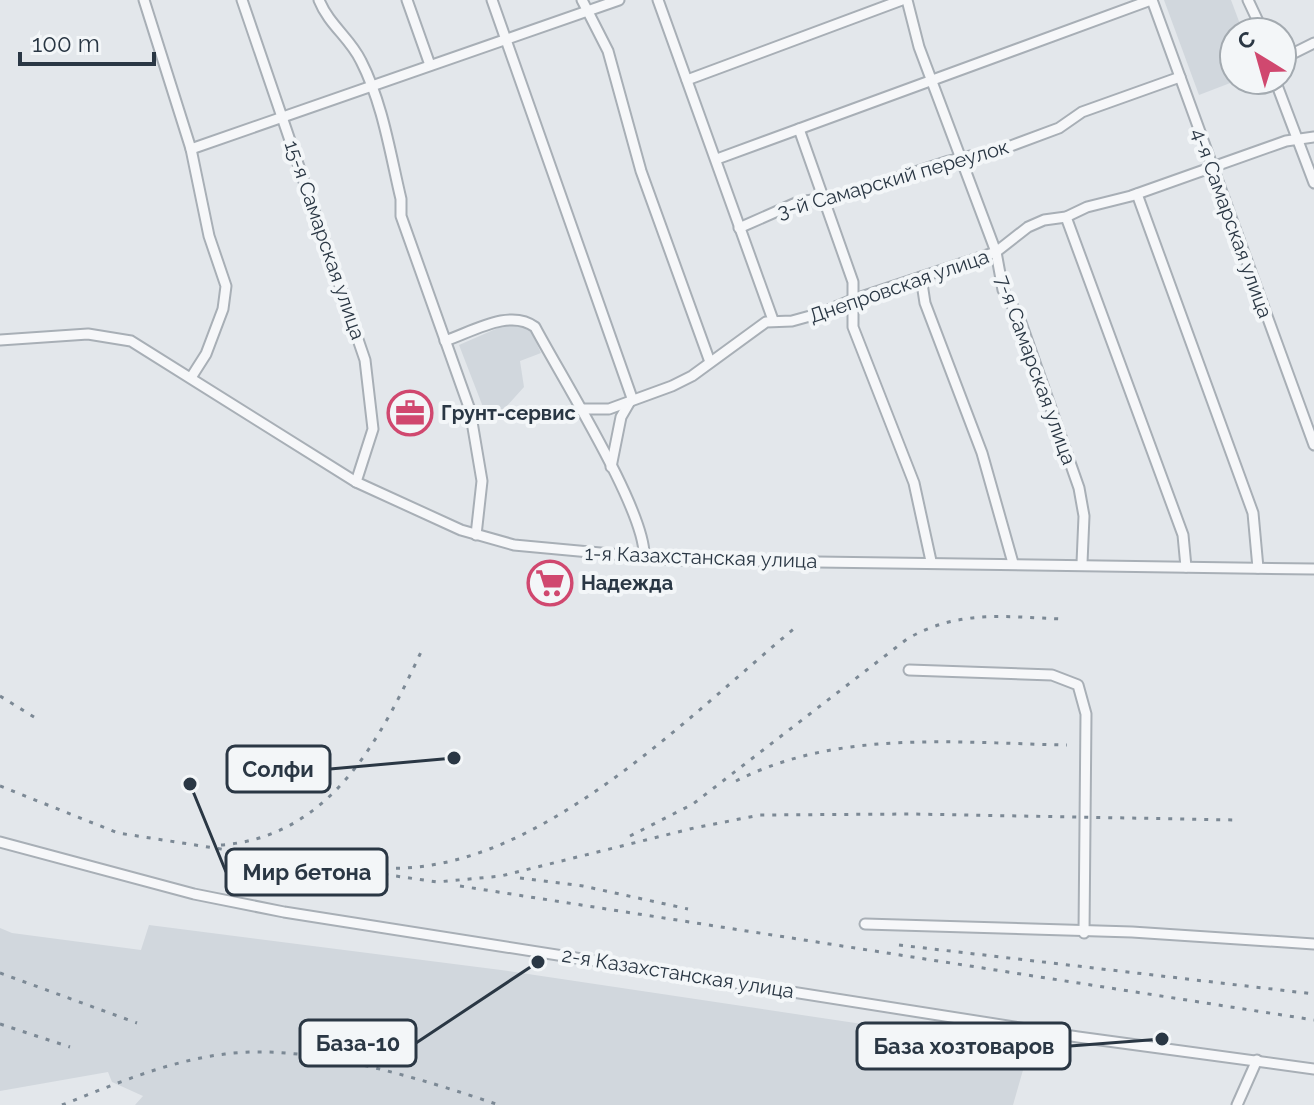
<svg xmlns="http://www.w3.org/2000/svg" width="1314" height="1105" font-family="Raleway,sans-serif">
	<rect width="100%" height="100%" fill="#e3e7eb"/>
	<!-- built -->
	<g fill="#d1d7dd">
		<polygon points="1164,0 1231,0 1243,32 1234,32 1234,80 1238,80 1199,95"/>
		<polygon points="512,322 522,323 530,329 541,353 520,361 524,387 497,417 488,420 459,345"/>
		<polygon points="149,925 501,970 1029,1049 1013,1105 135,1105 143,1096 112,1082 108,1072 0,1091 0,928 12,933 141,950"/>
	</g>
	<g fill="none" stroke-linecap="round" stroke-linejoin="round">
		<!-- minor casing -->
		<g stroke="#a8afb6" stroke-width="13">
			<g id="minor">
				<polyline points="144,0 191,149 209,236 226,286 223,309 206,354 192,376"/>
				<polyline points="242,0 365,360 373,429 356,482"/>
				<path d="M319,0C329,25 350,38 361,61C383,104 390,153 401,199V216L470,410L482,481L476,535"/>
				<polyline points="407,0 430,65"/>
				<polyline points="492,0 632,398 621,417 611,467"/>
				<polyline points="582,0 608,51 641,171 710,362"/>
				<polyline points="658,0 773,320"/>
				<polyline points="907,0 919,47 996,252 1003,290 1019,317 1079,488 1084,516 1082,563"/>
				<polyline points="1152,0 1314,445"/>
				<polyline points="1248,0 1263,32"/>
				<polyline points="1282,59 1314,43"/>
				<polyline points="687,80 902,0"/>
				<polyline points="1275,80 1314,183"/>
				<polyline points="799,129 853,282 853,327 914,483 931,561"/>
				<polyline points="191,149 619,0"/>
				<polyline points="717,159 1151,0"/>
				<polyline points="1137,194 1253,513 1258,568"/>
				<polyline points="1066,217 1183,535 1186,567"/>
				<polyline points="739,228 798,202 842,196 949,161 1008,147 1059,128 1082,112 1180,77"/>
				<polyline points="921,277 925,303 982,453 1013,563"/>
				<polyline points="0,340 88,334 131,341 356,482 461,530 514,545 676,560 1314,569"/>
				<path d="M445,341C472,332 510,308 535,327C559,373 648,514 644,558"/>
				<polyline points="579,409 609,409 672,386 692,376 766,322 792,321 821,313 852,300 996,252 1028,227 1044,220 1066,217 1087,207 1131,196 1286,141 1314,137"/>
				<polyline points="909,670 1052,675 1078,685 1086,714 1084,933"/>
				<polyline points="0,842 194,894 284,912 1078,1037 1314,1069"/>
				<polyline points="865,924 1132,932 1314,944"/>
				<polyline points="1237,1105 1257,1060"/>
			</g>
		</g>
		<!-- minor -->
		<use href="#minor" stroke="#f6f7f9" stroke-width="9"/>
		<!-- rail -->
		<g stroke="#7c8995" stroke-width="3" stroke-dasharray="4 8" stroke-linecap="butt">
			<polyline points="0,696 34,717"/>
			<path d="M736,781C839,729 955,743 1067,745"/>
			<polyline points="0,786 118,833 324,865"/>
			<path d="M630,836L693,804L907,639C959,609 1006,617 1063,619"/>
			<path d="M221,845C330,837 380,740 421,652"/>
			<polyline points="313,864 437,882 501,876 694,828 760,815 912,814 1236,820"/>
			<path d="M384,868C536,875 687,717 796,627"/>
			<polyline points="520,878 583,886 688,909"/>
			<polyline points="460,886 1314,1020"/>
			<polyline points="899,945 1314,994"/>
			<polyline points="0,973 137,1023"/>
			<polyline points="0,1024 70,1047"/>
			<path d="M62,1105C115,1084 168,1061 225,1054C309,1043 419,1078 499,1105"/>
		</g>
	</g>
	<!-- icons -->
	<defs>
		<g id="office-ring" transform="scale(2.3)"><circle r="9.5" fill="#f3f6f8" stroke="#d0486f" stroke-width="1.5"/><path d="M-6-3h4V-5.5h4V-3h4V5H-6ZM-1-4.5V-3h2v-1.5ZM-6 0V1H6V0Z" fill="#d0486f"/></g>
		<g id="supermarket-ring" transform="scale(2.3)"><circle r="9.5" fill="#f3f6f8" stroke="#d0486f" stroke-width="1.5"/><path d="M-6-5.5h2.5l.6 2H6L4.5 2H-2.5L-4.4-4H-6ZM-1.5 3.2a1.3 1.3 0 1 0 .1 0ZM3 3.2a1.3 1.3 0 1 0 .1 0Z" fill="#d0486f"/></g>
	</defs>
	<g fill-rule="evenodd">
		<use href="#office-ring" x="410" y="413"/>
		<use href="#supermarket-ring" x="550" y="583"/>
	</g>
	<g text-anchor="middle" stroke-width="8" stroke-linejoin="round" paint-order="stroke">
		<!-- street labels -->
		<g font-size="20" fill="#2a3744" stroke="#f3f6f8">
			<text transform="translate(893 179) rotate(-16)" y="7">3-й Самарский переулок</text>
			<text transform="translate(1232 223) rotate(70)" y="7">4-я Самарская улица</text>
			<text transform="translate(325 240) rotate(71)" y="7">15-я Самарская улица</text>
			<text transform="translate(899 286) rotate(-19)" y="7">Днепровская улица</text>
			<text transform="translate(1036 370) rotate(70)" y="7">7-я Самарская улица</text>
			<text transform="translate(701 557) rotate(2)" y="7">1-я Казахстанская улица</text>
			<text transform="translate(678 973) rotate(9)" y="7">2-я Казахстанская улица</text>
		</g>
		<!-- poi labels -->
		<g font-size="20" font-weight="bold" fill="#2a3744" stroke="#f3f6f8" text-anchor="start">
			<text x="441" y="420">Грунт-сервис</text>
			<text x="581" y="590">Надежда</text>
		</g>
	</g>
	<!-- callouts -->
	<path fill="none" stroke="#2a3744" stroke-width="3" d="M454 758L330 769M190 784L226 872M538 962L416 1043M1162 1039L1070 1046"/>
	<g fill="#2a3744" stroke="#f3f6f8" stroke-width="3">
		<circle cx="454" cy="758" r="8"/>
		<circle cx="190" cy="784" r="8"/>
		<circle cx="538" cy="962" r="8"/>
		<circle cx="1162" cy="1039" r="8"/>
	</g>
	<g fill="#f3f6f8" stroke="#2a3744" stroke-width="3">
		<rect x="227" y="746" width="103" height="46" rx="8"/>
		<rect x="226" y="849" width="161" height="46" rx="8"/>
		<rect x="300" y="1020" width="116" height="46" rx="8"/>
		<rect x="857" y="1023" width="213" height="46" rx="8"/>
	</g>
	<g font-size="22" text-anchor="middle" font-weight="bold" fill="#2a3744">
		<text x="278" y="777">Солфи</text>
		<text x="307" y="880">Мир бетона</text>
		<text x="358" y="1051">База-10</text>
		<text x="964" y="1054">База хозтоваров</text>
	</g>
	<!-- north arrow -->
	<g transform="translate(1258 56) rotate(323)"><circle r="38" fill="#f3f6f8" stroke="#a3aab0" stroke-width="2"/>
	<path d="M0-6L14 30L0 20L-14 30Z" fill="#d0486f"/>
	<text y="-12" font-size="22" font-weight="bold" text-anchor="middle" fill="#2a3744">С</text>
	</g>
	<!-- scale -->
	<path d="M20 52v12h134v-12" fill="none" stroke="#2a3744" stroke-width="4"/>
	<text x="32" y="52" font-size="24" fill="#2a3744" stroke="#f3f6f8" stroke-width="6" paint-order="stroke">100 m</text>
</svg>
